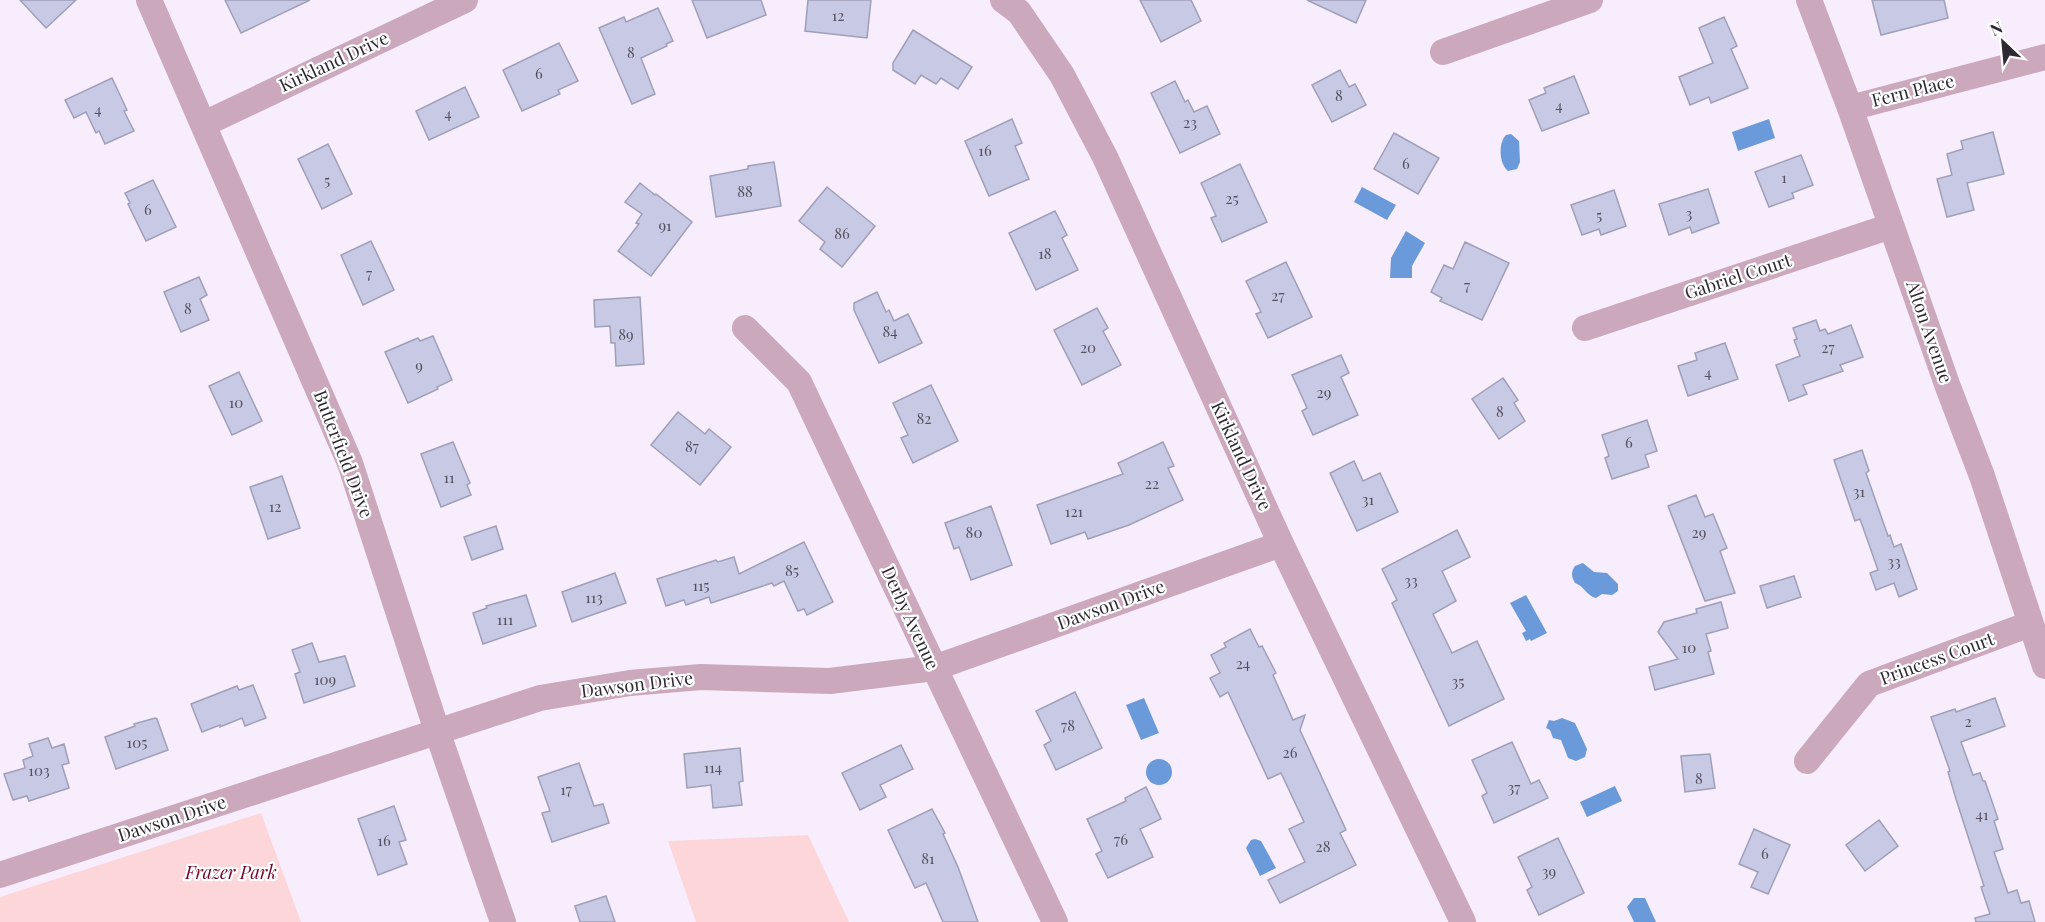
<svg xmlns="http://www.w3.org/2000/svg" width="2045" height="922" font-family="'Playfair Display',serif">
	<rect width="100%" height="100%" fill="#f7edfc"/>
	<!-- green -->
	<g fill="#fdd6d9">
		<polygon points="261,813 301,922 0,922 0,897"/>
		<polygon points="808,835 849,922 696,922 668,841"/>
	</g>
	<!-- water -->
	<g fill="#6a9ada">
		<polygon points="1769,119 1775,138 1738,151 1732,132"/>
		<path d="M1511,134L1519,141L1520,162L1517,169L1508,171C1499,164 1498,143 1506,135Z"/>
		<polygon points="1362,187 1396,205 1387,220 1354,202"/>
		<polygon points="1406,231 1425,243 1412,266 1412,278 1390,278 1391,258"/>
		<path d="M1583,563L1594,572L1607,573L1618,584V591L1612,595L1602,594L1596,598C1587,596 1584,586 1575,583C1571,576 1571,572 1575,566Z"/>
		<polygon points="1526,595 1547,633 1531,641 1530,639 1526,641 1522,633 1526,631 1510,603"/>
		<polygon points="1144,698 1159,733 1141,740 1126,705"/>
		<polygon points="1562,718 1575,723 1587,749 1585,757 1576,761 1568,758 1561,740 1553,738 1550,730 1546,728 1549,720 1554,721"/>
		<circle cx="1159" cy="772" r="13"/>
		<polygon points="1615,786 1622,801 1587,817 1580,802"/>
		<polygon points="1255,839 1261,841 1276,868 1260,876 1246,848 1251,840"/>
		<polygon points="1634,898 1645,898 1656,922 1634,922 1627,907"/>
	</g>
	<!-- building -->
	<g fill="#c8c9e4" stroke="#9f9fba" stroke-width="1.5">
		<polygon points="20,0 76,0 46,28"/>
		<polygon points="225,0 310,0 241,33"/>
		<polygon points="692,0 761,0 766,15 707,38"/>
		<polygon points="808,0 871,0 867,38 805,31"/>
		<polygon points="1140,0 1191,0 1201,21 1161,42"/>
		<polygon points="1307,0 1366,0 1356,23"/>
		<polygon points="1872,0 1944,0 1948,18 1881,35"/>
		<polygon points="658,8 673,41 666,44 667,46 641,58 655,94 632,104 599,28 624,17 626,22"/>
		<polygon points="1724,17 1737,46 1731,49 1748,88 1711,103 1709,97 1690,105 1679,77 1713,63 1699,28"/>
		<polygon points="913,30 972,67 958,89 941,78 936,84 921,75 915,84 893,70 893,63"/>
		<polygon points="559,43 578,81 558,90 560,94 522,111 503,70"/>
		<polygon points="1340,70 1349,87 1355,84 1366,105 1332,122 1312,85"/>
		<polygon points="1574,76 1589,113 1542,131 1529,100 1546,93 1544,88"/>
		<polygon points="112,78 127,110 124,111 134,131 105,144 99,131 96,133 86,112 74,118 65,100"/>
		<polygon points="1175,81 1185,102 1188,100 1194,112 1207,106 1220,134 1180,153 1151,93"/>
		<polygon points="465,87 479,117 429,140 416,111"/>
		<polygon points="1012,119 1022,143 1015,146 1029,179 989,196 965,141"/>
		<polygon points="1993,132 2004,174 1967,183 1974,210 1947,217 1937,179 1952,175 1947,154 1963,149 1961,141"/>
		<polygon points="1394,133 1439,158 1418,194 1374,169"/>
		<polygon points="328,144 352,194 322,209 298,159"/>
		<polygon points="1801,155 1813,185 1792,193 1794,198 1769,207 1755,172"/>
		<polygon points="774,162 781,206 716,217 710,176 748,169 748,166"/>
		<polygon points="1240,164 1267,222 1222,242 1211,218 1216,216 1201,183"/>
		<polygon points="153,180 176,227 146,241 128,204 130,203 125,193"/>
		<polygon points="640,183 655,195 656,194 692,222 651,276 618,251 639,224 636,223 642,214 625,202"/>
		<polygon points="827,187 875,226 842,267 820,249 825,242 799,221"/>
		<polygon points="1708,189 1719,223 1692,233 1690,227 1669,235 1659,204"/>
		<polygon points="1614,190 1626,226 1601,235 1599,229 1582,235 1571,205"/>
		<polygon points="1055,211 1067,235 1062,238 1078,270 1036,290 1009,233"/>
		<polygon points="371,241 394,290 363,305 341,255"/>
		<polygon points="1465,242 1509,263 1482,320 1440,301 1442,298 1431,292 1444,265 1453,269"/>
		<polygon points="1286,262 1312,317 1268,338 1256,314 1261,312 1246,281"/>
		<polygon points="199,277 207,295 200,299 209,320 181,332 164,292"/>
		<polygon points="877,292 886,312 889,310 894,321 908,314 922,343 879,363 854,310 854,303"/>
		<polygon points="640,297 644,364 616,366 615,343 611,343 610,326 595,327 594,300"/>
		<polygon points="1097,308 1108,328 1103,331 1121,365 1082,385 1054,330"/>
		<polygon points="1816,320 1820,331 1825,329 1828,334 1851,325 1863,357 1840,365 1843,371 1803,385 1807,394 1789,401 1776,365 1800,356 1794,340 1797,339 1793,328"/>
		<polygon points="433,336 452,380 437,387 438,389 408,403 385,352 418,338 420,341"/>
		<polygon points="1725,343 1738,379 1688,396 1678,366 1697,360 1695,353"/>
		<polygon points="1341,355 1349,373 1341,377 1358,415 1313,435 1302,411 1307,408 1292,375"/>
		<polygon points="239,372 262,421 232,435 209,386"/>
		<polygon points="1503,378 1518,400 1514,403 1525,421 1499,439 1472,399"/>
		<polygon points="931,385 958,441 913,463 901,438 908,435 893,403"/>
		<polygon points="678,412 705,434 709,429 731,447 700,485 651,445"/>
		<polygon points="1647,420 1657,451 1645,455 1649,467 1612,479 1605,458 1609,456 1602,435"/>
		<polygon points="453,442 470,483 467,485 471,495 441,507 421,454"/>
		<polygon points="1163,442 1174,466 1168,468 1183,500 1129,525 1088,539 1085,532 1051,544 1037,505 1123,474 1118,463"/>
		<polygon points="1862,450 1869,471 1866,473 1888,536 1890,535 1894,547 1901,544 1917,589 1899,597 1894,583 1876,590 1870,573 1878,570 1860,519 1855,521 1834,460"/>
		<polygon points="1354,461 1363,481 1380,473 1398,512 1357,531 1330,473"/>
		<polygon points="282,476 300,528 268,539 250,487"/>
		<polygon points="1696,495 1705,517 1713,514 1727,548 1720,551 1735,593 1705,601 1668,506"/>
		<polygon points="991,506 1012,565 971,580 959,547 954,549 945,523"/>
		<polygon points="496,526 503,549 472,560 464,537"/>
		<polygon points="1457,530 1470,557 1442,571 1456,601 1433,614 1452,653 1477,641 1504,699 1449,726 1392,603 1397,600 1382,569"/>
		<polygon points="804,542 833,602 807,615 804,609 798,611 784,581 774,586 772,583 711,603 709,597 686,605 684,600 666,606 657,579 716,560 718,562 734,557 739,574"/>
		<polygon points="615,573 626,603 572,622 562,592"/>
		<polygon points="1794,576 1801,597 1767,608 1760,586"/>
		<polygon points="526,595 536,626 483,644 473,613 487,608 486,606"/>
		<polygon points="1721,602 1728,628 1706,634 1711,651 1708,652 1714,674 1655,690 1649,667 1678,659 1658,632 1664,622 1697,613 1696,609"/>
		<polygon points="1250,629 1259,647 1262,646 1276,673 1273,675 1293,720 1305,715 1300,730 1346,830 1340,833 1356,865 1280,903 1268,880 1305,862 1289,829 1304,822 1281,773 1268,779 1228,692 1220,697 1210,678 1220,673 1211,655 1226,647 1224,643"/>
		<polygon points="312,643 319,662 345,656 355,686 304,703 295,674 300,672 292,650"/>
		<polygon points="253,685 266,718 245,726 242,718 220,727 220,725 202,732 191,704 237,686 239,690"/>
		<polygon points="1075,692 1102,748 1056,770 1044,745 1051,741 1036,711"/>
		<polygon points="1995,698 2005,726 1961,742 1973,775 1980,773 1983,781 1985,781 1998,819 1994,821 2003,849 1994,852 2008,893 2017,890 2021,903 2029,901 2035,922 1976,922 1975,918 1990,914 1981,887 1984,886 1956,799 1948,772 1950,771 1931,717 1955,709 1956,712"/>
		<polygon points="155,718 157,719 168,750 116,769 105,737 135,726 134,724"/>
		<polygon points="48,738 52,748 64,744 69,763 62,765 69,788 29,801 27,796 13,800 4,774 25,768 23,760 33,756 29,744"/>
		<polygon points="1512,742 1531,784 1539,780 1548,798 1494,823 1482,796 1487,793 1472,760"/>
		<polygon points="901,745 913,769 880,785 886,797 860,810 842,773"/>
		<polygon points="740,748 743,781 739,782 742,805 713,808 711,785 687,788 684,754"/>
		<polygon points="1710,754 1715,788 1685,792 1681,756"/>
		<polygon points="579,763 594,806 603,804 609,823 552,842 542,813 550,811 538,777"/>
		<polygon points="1146,787 1161,819 1140,829 1153,857 1108,878 1096,854 1102,851 1087,819 1126,801 1125,798"/>
		<polygon points="394,806 406,840 399,842 407,864 378,875 358,819"/>
		<polygon points="932,809 945,833 943,834 958,867 978,922 943,922 926,883 915,888 888,830"/>
		<polygon points="1879,820 1898,846 1865,871 1846,845"/>
		<polygon points="1754,829 1790,845 1768,894 1751,887 1758,872 1739,864"/>
		<polygon points="1558,838 1584,893 1539,915 1527,890 1532,887 1518,857"/>
		<polygon points="606,896 615,922 580,922 575,906"/>
	</g>
	<g fill="none" stroke-linecap="round" stroke-linejoin="round">
		<!-- minor -->
		<g stroke="#cba8bc" stroke-width="26">
			<polyline points="149,0 350,463 437,731 503,922"/>
			<polyline points="1003,0 1019,12 1062,75 1105,157 1281,544 1463,922"/>
			<polyline points="1809,0 1850,108 1948,387 1982,476 2045,666"/>
			<polyline points="1443,52 1590,0"/>
			<polyline points="1850,108 2045,57"/>
			<polyline points="204,124 465,0"/>
			<polyline points="745,328 799,382 1055,922"/>
			<polyline points="1585,328 1891,226"/>
			<polyline points="1807,761 1869,684 2030,624"/>
			<polyline points="0,875 540,698 630,683 701,677 830,681 934,668 1281,544"/>
		</g>
	</g>
	<g text-anchor="middle" stroke-width="4.5" stroke-linejoin="round" paint-order="stroke">
		<!-- number labels -->
		<g font-size="15" fill="#54505e">
			<text x="838" y="21">12</text>
			<text x="631" y="58">8</text>
			<text x="539" y="79">6</text>
			<text x="1339" y="101">8</text>
			<text x="1559" y="111">4</text>
			<text x="98" y="115">4</text>
			<text x="448" y="119">4</text>
			<text x="1190" y="128">23</text>
			<text x="985" y="156">16</text>
			<text x="1406" y="169">6</text>
			<text x="1784" y="183">1</text>
			<text x="327" y="186">5</text>
			<text x="745" y="197">88</text>
			<text x="1232" y="204">25</text>
			<text x="148" y="215">6</text>
			<text x="1689" y="219">3</text>
			<text x="1599" y="221">5</text>
			<text x="665" y="231">91</text>
			<text x="842" y="239">86</text>
			<text x="1045" y="259">18</text>
			<text x="369" y="279">7</text>
			<text x="1467" y="291">7</text>
			<text x="1278" y="301">27</text>
			<text x="188" y="314">8</text>
			<text x="890" y="337">84</text>
			<text x="626" y="340">89</text>
			<text x="1088" y="353">20</text>
			<text x="1828" y="353">27</text>
			<text x="419" y="371">9</text>
			<text x="1708" y="378">4</text>
			<text x="1324" y="398">29</text>
			<text x="236" y="408">10</text>
			<text x="1500" y="417">8</text>
			<text x="924" y="424">82</text>
			<text x="1629" y="448">6</text>
			<text x="692" y="452">87</text>
			<text x="449" y="483">11</text>
			<text x="1152" y="489">22</text>
			<text x="1859" y="497">31</text>
			<text x="1368" y="505">31</text>
			<text x="275" y="512">12</text>
			<text x="1074" y="517">121</text>
			<text x="974" y="538">80</text>
			<text x="1699" y="538">29</text>
			<text x="1894" y="567">33</text>
			<text x="792" y="576">85</text>
			<text x="1411" y="586">33</text>
			<text x="701" y="591">115</text>
			<text x="594" y="603">113</text>
			<text x="505" y="625">111</text>
			<text x="1689" y="653">10</text>
			<text x="1243" y="669">24</text>
			<text x="325" y="685">109</text>
			<text x="1458" y="687">35</text>
			<text x="1968" y="727">2</text>
			<text x="1068" y="731">78</text>
			<text x="137" y="748">105</text>
			<text x="1290" y="758">26</text>
			<text x="713" y="773">114</text>
			<text x="39" y="776">103</text>
			<text x="1699" y="784">8</text>
			<text x="1514" y="793">37</text>
			<text x="566" y="795">17</text>
			<text x="1982" y="820">41</text>
			<text x="1121" y="845">76</text>
			<text x="384" y="846">16</text>
			<text x="1323" y="852">28</text>
			<text x="1765" y="859">6</text>
			<text x="928" y="864">81</text>
			<text x="1549" y="877">39</text>
		</g>
		<!-- street labels -->
		<g font-size="18" fill="#2e2832" stroke="#fefefe">
			<text transform="translate(334 62) rotate(-25)" y="6">Kirkland Drive</text>
			<text transform="translate(1913 91) rotate(-14)" y="6">Fern Place</text>
			<text transform="translate(1738 277) rotate(-18)" y="6">Gabriel Court</text>
			<text transform="translate(1929 332) rotate(71)" y="6">Alton Avenue</text>
			<text transform="translate(343 454) rotate(69)" y="6">Butterfield Drive</text>
			<text transform="translate(1241 456) rotate(65)" y="6">Kirkland Drive</text>
			<text transform="translate(1111 605) rotate(-20)" y="6">Dawson Drive</text>
			<text transform="translate(910 618) rotate(65)" y="6">Derby Avenue</text>
			<text transform="translate(1937 659) rotate(-20)" y="6">Princess Court</text>
			<text transform="translate(637 685) rotate(-7)" y="6">Dawson Drive</text>
			<text transform="translate(172 819) rotate(-18)" y="6">Dawson Drive</text>
		</g>
		<!-- park labels -->
		<g font-size="18" font-style="italic" fill="#730429" stroke="#fefefe">
			<text x="231" y="879">Frazer Park</text>
		</g>
	</g>
	<!-- north arrow -->
	<g transform="translate(2003 42) rotate(334)" stroke="#fefefe" stroke-width="4.5" paint-order="stroke">
	<path d="M0-4.5L10 22L0 15L-10 22Z" fill="#2e2832"/>
	<text y="-9" font-size="16" font-weight="bold" text-anchor="middle" fill="#2e2832">N</text>
	</g>
</svg>
